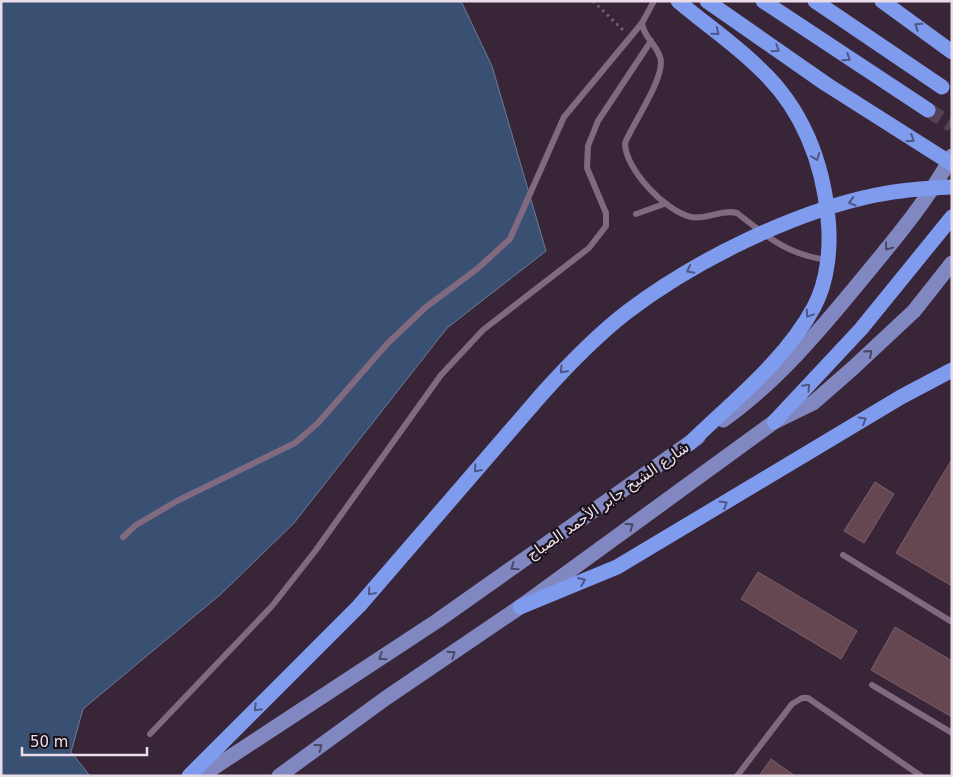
<svg xmlns="http://www.w3.org/2000/svg" width="953" height="777" font-family="'DejaVu Sans','Noto Naskh Arabic',sans-serif">
	<rect width="100%" height="100%" fill="#392538"/>
	<!-- water -->
	<polygon fill="#395072" stroke="#6e7a96" points="1,1 461,1 492,66 546,251 447,328 294,523 221,594 83,709 71,752 90,776 1,776"/>
	<!-- building -->
	<g fill="#654751" stroke="#7e5f69">
		<polygon points="952,459 952,586 896,553"/>
		<polygon points="875,482 894,494 864,543 844,531"/>
		<polygon points="758,572 857,631 841,659 741,599"/>
		<polygon points="895,627 952,661 952,717 871,670"/>
		<polygon points="771,759 795,776 759,776"/>
	</g>
	<g fill="none" stroke-linecap="round" stroke-linejoin="round">
		<!-- highway-tunnel -->
		<polyline stroke="#544153" stroke-width="15" stroke-dasharray="15 8" stroke-linecap="butt" points="928,110 952,125"/>
		<!-- path -->
		<polyline stroke="#715f70" stroke-width="3" stroke-dasharray="2.5 4" stroke-linecap="butt" points="593,1 623,30"/>
		<!-- lane -->
		<g stroke="#816a7f" stroke-width="6">
			<path d="M642,23C643,36 656,44 660,57C667,75 633,123 625,143C625,169 665,211 691,217C706,220 722,209 737,213C768,237 786,254 827,260"/>
			<polyline points="636,214 664,204"/>
			<polyline points="123,537 136,525 177,501 295,443 318,423 387,344 426,307 477,269 510,239 564,117 642,23 654,1"/>
			<polyline points="843,555 952,622"/>
			<polyline points="872,685 952,733"/>
			<polyline points="150,734 272,606 316,550 441,375 483,330 589,248 606,226 606,213 587,168 588,146 598,121 651,41"/>
			<polyline points="737,776 792,704 802,698 808,698 921,776"/>
		</g>
		<!-- primary -->
		<g stroke="#8087c1" stroke-width="15">
			<path d="M723,420C777,382 821,329 862,279C894,240 928,200 952,156"/>
			<polyline points="201,776 437,621 698,437"/>
			<polyline points="279,776 386,698 520,607 774,422 813,403 853,368 914,311 952,263"/>
		</g>
		<!-- highway -->
		<g stroke="#7f9bed" stroke-width="15">
			<path d="M678,1C705,24 735,44 760,69C802,108 823,162 828,218C831,246 828,281 814,307C785,361 732,402 689,444"/>
			<polyline points="707,1 826,84 952,164"/>
			<polyline points="763,1 928,110"/>
			<polyline points="815,1 942,87"/>
			<polyline points="882,1 952,52"/>
			<polyline points="774,422 861,329 952,217"/>
			<polyline points="520,607 617,567 901,397 952,370"/>
			<path d="M189,776L359,606L542,394C568,365 596,336 627,312C694,261 793,212 876,195C901,190 927,188 952,187"/>
		</g>
	</g>
	<!-- one-way arrows -->
	<defs><path id="oneway-chevron" d="M-2-3.5L2.5 0L-2 3.5" fill="none" stroke-width="1.6" stroke-linecap="round" stroke-linejoin="round" transform="scale(1.25)"/></defs>
	<g stroke="#4d5684">
		<use href="#oneway-chevron" transform="translate(918 26) rotate(-145)"/>
		<use href="#oneway-chevron" transform="translate(716 32) rotate(39)"/>
		<use href="#oneway-chevron" transform="translate(776 49) rotate(34)"/>
		<use href="#oneway-chevron" transform="translate(847 58) rotate(33)"/>
		<use href="#oneway-chevron" transform="translate(911 139) rotate(33)"/>
		<use href="#oneway-chevron" transform="translate(816 157) rotate(69)"/>
		<use href="#oneway-chevron" transform="translate(852 202) rotate(164)"/>
		<use href="#oneway-chevron" transform="translate(690 270) rotate(152)"/>
		<use href="#oneway-chevron" transform="translate(809 314) rotate(124)"/>
		<use href="#oneway-chevron" transform="translate(563 370) rotate(133)"/>
		<use href="#oneway-chevron" transform="translate(807 387) rotate(-47)"/>
		<use href="#oneway-chevron" transform="translate(863 420) rotate(-31)"/>
		<use href="#oneway-chevron" transform="translate(477 469) rotate(131)"/>
		<use href="#oneway-chevron" transform="translate(724 504) rotate(-31)"/>
		<use href="#oneway-chevron" transform="translate(582 581) rotate(-23)"/>
		<use href="#oneway-chevron" transform="translate(371 592) rotate(131)"/>
		<use href="#oneway-chevron" transform="translate(257 708) rotate(135)"/>
	</g>
	<g stroke="#484765">
		<use href="#oneway-chevron" transform="translate(888 247) rotate(127)"/>
		<use href="#oneway-chevron" transform="translate(869 353) rotate(-42)"/>
		<use href="#oneway-chevron" transform="translate(630 526) rotate(-36)"/>
		<use href="#oneway-chevron" transform="translate(514 567) rotate(145)"/>
		<use href="#oneway-chevron" transform="translate(452 654) rotate(-34)"/>
		<use href="#oneway-chevron" transform="translate(382 657) rotate(147)"/>
		<use href="#oneway-chevron" transform="translate(319 747) rotate(-36)"/>
	</g>
	<g text-anchor="middle" stroke-width="4.5" stroke-linejoin="round" paint-order="stroke">
		<!-- street labels -->
		<g font-size="15" fill="#eadde9" stroke="#1b121a">
			<text transform="translate(608 501) rotate(-35)" y="5">شارع الشيخ جابر الأحمد الصباح</text>
		</g>
	</g>
	<!-- border -->
	<rect width="953" height="777" fill="none" stroke="#eadde9" stroke-width="5"/>
	<!-- scale -->
	<path d="M22 747v8h125v-8" fill="none" stroke="#eadde9" stroke-width="2.5"/>
	<text x="30" y="747" font-size="15" fill="#eadde9" stroke="#1b121a" stroke-width="4" paint-order="stroke">50 m</text>
</svg>
